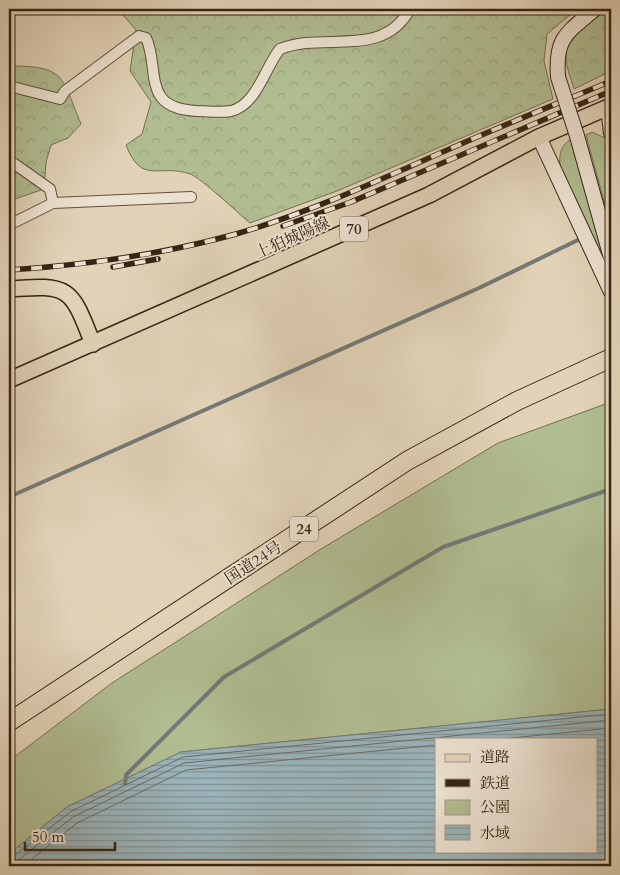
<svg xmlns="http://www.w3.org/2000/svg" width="620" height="875" font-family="Cardo,'Noto Serif JP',serif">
	<defs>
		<pattern id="forest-crowns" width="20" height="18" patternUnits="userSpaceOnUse" patternTransform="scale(1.25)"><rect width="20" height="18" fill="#b0bd91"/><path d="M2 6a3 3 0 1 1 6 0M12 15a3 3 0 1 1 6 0" fill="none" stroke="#98a27c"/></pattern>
		<pattern id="water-rules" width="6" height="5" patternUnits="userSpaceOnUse" patternTransform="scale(1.25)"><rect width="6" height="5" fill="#9bb4ba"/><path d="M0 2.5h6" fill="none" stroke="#7f9296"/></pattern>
	</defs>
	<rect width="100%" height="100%" fill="#e2d3b8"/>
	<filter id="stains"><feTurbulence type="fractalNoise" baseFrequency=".004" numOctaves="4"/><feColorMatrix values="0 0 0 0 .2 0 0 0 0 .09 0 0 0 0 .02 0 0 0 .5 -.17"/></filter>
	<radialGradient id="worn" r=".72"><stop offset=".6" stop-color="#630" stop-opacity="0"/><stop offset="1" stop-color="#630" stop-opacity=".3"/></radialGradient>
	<!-- green -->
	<g fill="#b0bd91" stroke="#747052">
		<path d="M592,132L605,138C613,167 611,197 611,227L586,135Z"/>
		<path d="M571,139L610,276L560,167C559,155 560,146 571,139Z"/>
		<polygon points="611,402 611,709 181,752 67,807 9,854 9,761 112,683 321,549 498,443"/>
	</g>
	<!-- forest -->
	<g fill="url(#forest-crowns)" stroke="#747052">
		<path d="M109,9H577L547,34L544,61L553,99L337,191L250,223C239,214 200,177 190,174C158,163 142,186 126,145L142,134L151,102L130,71L136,30L124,16Z"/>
		<path d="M608,9L611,17V71L574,89C571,78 565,65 566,54C566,37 596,18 608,9Z"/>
		<path d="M9,66C66,66 61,76 81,124L68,138L51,145L46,162L44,189L9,201Z"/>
	</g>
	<!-- water -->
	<path fill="url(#water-rules)" stroke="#737a77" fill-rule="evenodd" d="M611,709V866H9V854L67,807L181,752ZM436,739H596V851H436Z"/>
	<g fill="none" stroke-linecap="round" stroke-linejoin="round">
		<!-- shore -->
		<g stroke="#696c66" stroke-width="1">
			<polyline points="501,739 611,728"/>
			<polyline points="9,857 14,856 70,812 183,757 611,714"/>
			<polyline points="9,863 17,861 73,817 184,763 611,720"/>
			<polyline points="23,866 77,823 186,770 436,745"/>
		</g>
		<!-- stream -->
		<g stroke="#737a77" stroke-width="4">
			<polyline points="9,497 479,288 580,239"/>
			<polyline points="125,784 126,775 224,677 443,547 611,489"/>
		</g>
		<!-- street casing -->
		<g stroke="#62503c" stroke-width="12">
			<g id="street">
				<path d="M9,86L60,99L65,91L139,36L146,38C155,56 150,81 161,97C169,108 184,110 196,111C207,111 220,113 231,111C257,105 265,67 280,49C324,31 382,60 410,9"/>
				<polyline points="9,160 50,189 53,203"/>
				<polyline points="9,225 53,203 191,197"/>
			</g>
		</g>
		<!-- secondary casing -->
		<g stroke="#372412" stroke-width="16">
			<g id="secondary">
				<path d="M558,77C555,37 567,33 595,9"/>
				<polyline points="608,107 611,133"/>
				<polyline points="577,136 611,258"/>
				<polyline points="539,137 611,292"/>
			</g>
		</g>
		<!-- primary casing -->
		<g stroke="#372412" stroke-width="18">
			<g id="primary">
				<path d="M9,289C71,284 71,288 93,344"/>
				<polyline points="9,380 429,195 539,137 611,106"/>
			</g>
		</g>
		<!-- highway casing -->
		<g stroke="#372412" stroke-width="20">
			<polyline id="highway" points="9,722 407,461 517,401 611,358"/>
		</g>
		<!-- street -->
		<use href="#street" stroke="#ece2d1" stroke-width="10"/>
		<!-- secondary -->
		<use href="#secondary" stroke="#ece2d1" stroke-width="14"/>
		<!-- primary -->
		<use href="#primary" stroke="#e2d3b8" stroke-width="15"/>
		<!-- highway -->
		<use href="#highway" stroke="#e2d3b8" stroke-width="18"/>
		<!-- rail casing -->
		<g stroke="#372412" stroke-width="5.5">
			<g id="rail">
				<polyline points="283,226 351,202 611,91"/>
				<polyline points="113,267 158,259"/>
				<path d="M9,270C87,265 160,255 236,234C312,212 383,178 454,147C506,124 559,103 611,81"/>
			</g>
		</g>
		<!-- rail -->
		<use href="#rail" stroke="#ece2d1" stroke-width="4" stroke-dasharray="11" stroke-linecap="butt"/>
		<!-- secondary-bridge casing -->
		<g stroke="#372412" stroke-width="16" stroke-linecap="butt">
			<polyline id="secondary-bridge" points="558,77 577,136"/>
		</g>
		<!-- secondary-bridge -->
		<use href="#secondary-bridge" stroke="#ece2d1" stroke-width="14"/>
	</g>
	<g text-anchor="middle" stroke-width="4" stroke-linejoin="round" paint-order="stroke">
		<!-- shield labels -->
		<g fill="#ece2d1" stroke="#6d5d4b" stroke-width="1">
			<rect x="340" y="216.5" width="28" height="25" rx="4"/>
			<rect x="290" y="516.5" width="28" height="25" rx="4"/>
		</g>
		<g font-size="15" font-weight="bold" fill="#372412">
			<text x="354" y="234">70</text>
			<text x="304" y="534">24</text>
		</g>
		<!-- street labels -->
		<g font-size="16" fill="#372412" stroke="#ece2d1">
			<text transform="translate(292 237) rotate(-24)" y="6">上狛城陽線</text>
			<text transform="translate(253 562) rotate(-33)" y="6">国道24号</text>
		</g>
	</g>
	<!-- margin -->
	<rect width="620" height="875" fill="none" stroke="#e2d3b8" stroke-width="30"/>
	<rect x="10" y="10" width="600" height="855" fill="none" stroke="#372412" stroke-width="2.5"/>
	<rect x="15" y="15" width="590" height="845" fill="none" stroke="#372412"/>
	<!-- legend -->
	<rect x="435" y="738" width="162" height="115" fill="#ece2d1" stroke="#a49685"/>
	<rect x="445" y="754" width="25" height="8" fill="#e2d3b8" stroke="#a49685"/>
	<text x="480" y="762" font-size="15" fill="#372412">道路</text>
	<rect x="445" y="779" width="25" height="8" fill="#372412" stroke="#a49685"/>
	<text x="480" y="788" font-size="15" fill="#372412">鉄道</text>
	<rect x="445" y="800" width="25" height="15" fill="#b0bd91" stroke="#a49685"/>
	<text x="480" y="812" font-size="15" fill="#372412">公園</text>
	<rect x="445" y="825" width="25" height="15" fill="url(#water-rules)" stroke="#a49685"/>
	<text x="480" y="838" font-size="15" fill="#372412">水域</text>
	<!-- scale -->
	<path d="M25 842v8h90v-8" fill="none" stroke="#372412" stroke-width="2.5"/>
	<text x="32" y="842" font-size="15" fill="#372412" stroke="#ece2d1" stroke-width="4" paint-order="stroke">50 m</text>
	<rect width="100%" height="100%" filter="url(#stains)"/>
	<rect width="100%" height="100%" fill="url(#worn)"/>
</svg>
